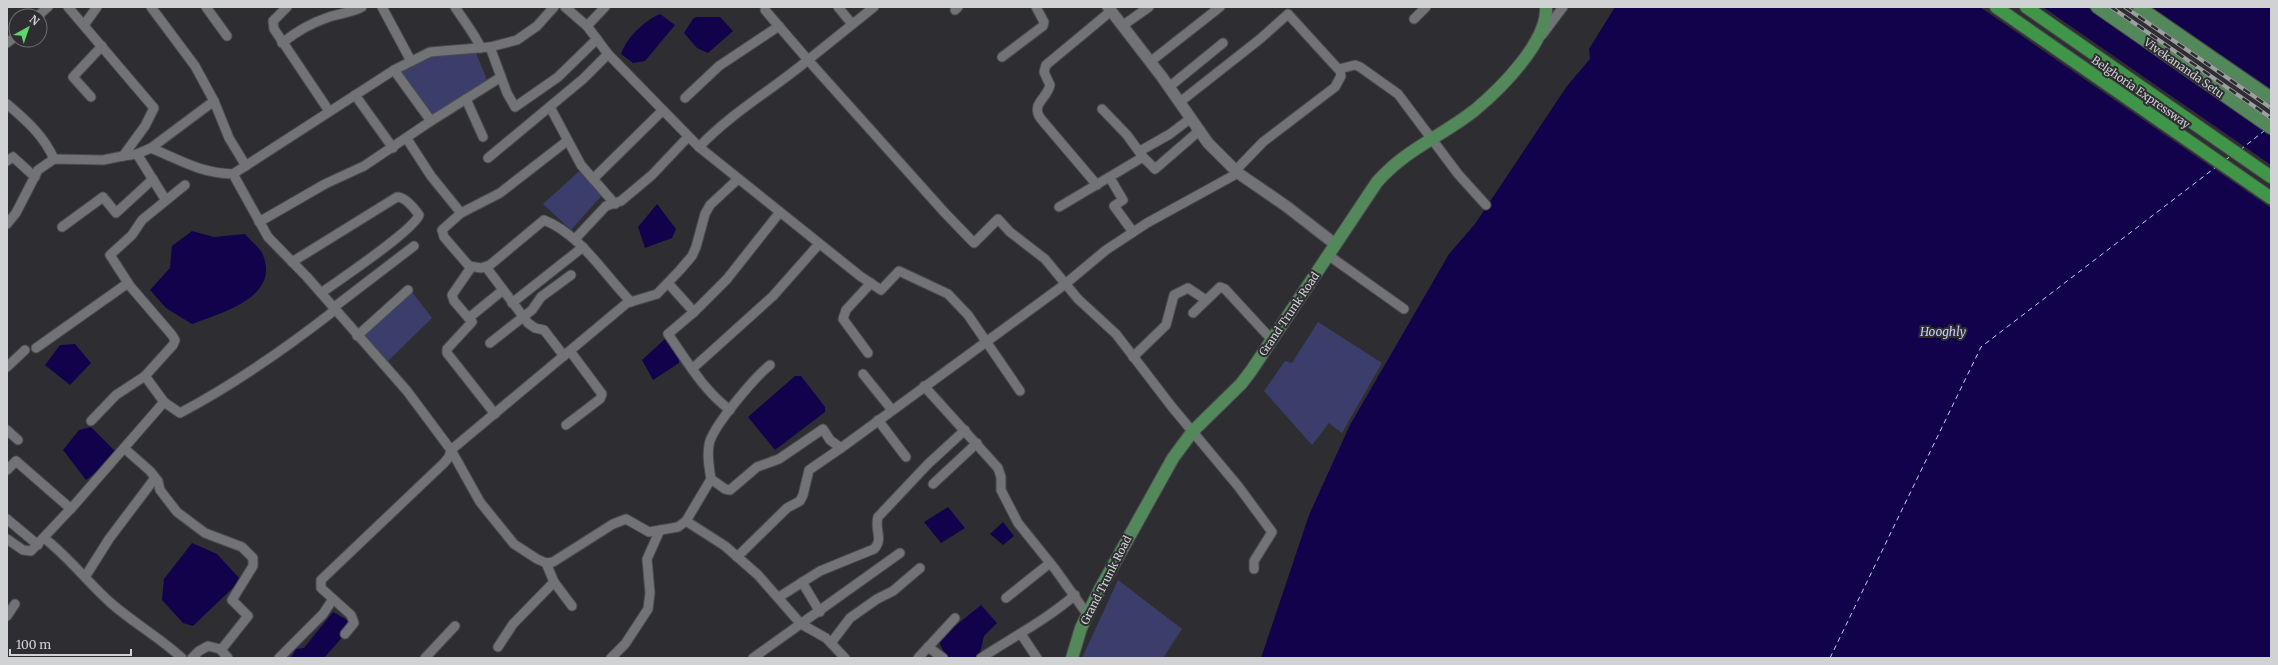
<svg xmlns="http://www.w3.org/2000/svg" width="2278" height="665" font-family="Merriweather,serif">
	<rect width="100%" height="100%" fill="#2e2e32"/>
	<!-- green -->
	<g fill="#3b3e6b">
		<polygon points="476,53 490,87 434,120 399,71 429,56"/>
		<polygon points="584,167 603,194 571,230 543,204"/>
		<polygon points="412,292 432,318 386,363 363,336"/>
		<polygon points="1318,322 1382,363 1342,433 1329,423 1312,445 1264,391 1285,361 1292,363"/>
		<polygon points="1118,580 1182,629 1163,658 1082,658"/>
	</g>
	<!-- water -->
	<g fill="#12024b">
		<polygon points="1615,7 2271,7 2271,658 1261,658 1309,515 1350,425 1449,254 1475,224 1567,86 1590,59 1589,49"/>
		<path d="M660,14L675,25L645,61L633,63L621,54C627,37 644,21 660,14Z"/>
		<polygon points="696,17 720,17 733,31 708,53 697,48 684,33 693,19"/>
		<polygon points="657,204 676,229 672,238 645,248 638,227"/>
		<path d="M192,231L214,237L245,234C250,240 259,247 263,255C280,297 222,313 192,324L166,308L150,290L170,268L172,246Z"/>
		<polygon points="665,339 678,348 679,363 653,380 642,360"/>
		<polygon points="75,344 91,363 70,385 45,365 60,345"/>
		<polygon points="795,376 801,376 825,407 825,412 775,450 748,417"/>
		<polygon points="91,427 119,455 86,480 63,450 79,430"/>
		<polygon points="948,507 965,528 941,543 924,522"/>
		<polygon points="1003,522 1014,536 1003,545 990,534"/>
		<polygon points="192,543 217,554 241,580 193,626 183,623 162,600 164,579"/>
		<polygon points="981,605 997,623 984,636 979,657 947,658 938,640"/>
		<polygon points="333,612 354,624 324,658 291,658 296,649 304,648"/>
	</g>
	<!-- pier -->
	<g fill="#2e2e32">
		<polygon points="1980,7 2043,7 2271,165 2271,208"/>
		<polygon points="2087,7 2152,7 2271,89 2271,134"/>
	</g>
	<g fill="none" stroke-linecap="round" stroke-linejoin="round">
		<!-- ferry -->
		<g stroke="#c7cdf8" stroke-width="1" stroke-dasharray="5 4" stroke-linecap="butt">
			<polyline points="2240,150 2264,131"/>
			<polyline points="2225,160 2231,156"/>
			<polyline points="1830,658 1981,347 2216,167"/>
		</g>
		<!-- minor casing -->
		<g stroke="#4a4b4e" stroke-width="11">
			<g id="minor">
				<polyline points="151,7 195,66 214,101 229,138 246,166"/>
				<polyline points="206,7 227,36"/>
				<polyline points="287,7 273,21 274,29 329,111"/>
				<polyline points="382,7 411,61"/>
				<path d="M455,7C464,21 474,33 481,48"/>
				<polyline points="565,7 587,26 608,54 699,147 860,276 881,290 899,271 948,294 968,315 1020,391"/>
				<polyline points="838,7 852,24"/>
				<polyline points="874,7 808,60 945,213 974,243 998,219 1010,232 1045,259 1078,299 1116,334 1172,407 1238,486 1272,532 1254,561 1254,569"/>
				<polyline points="955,10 958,7"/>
				<polyline points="38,16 48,7"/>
				<polyline points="1414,19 1426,7"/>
				<polyline points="84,25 97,7"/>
				<polyline points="587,26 605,7"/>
				<polyline points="1122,26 1149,7"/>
				<polyline points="1542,35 1563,7"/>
				<polyline points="7,43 16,36"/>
				<path d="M282,43C297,31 311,23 329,17C340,13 352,13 362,7"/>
				<polyline points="490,47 507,93 515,107 558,77 597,39"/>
				<polyline points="1002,57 1043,26 1044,22 1036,7"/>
				<polyline points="1150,62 1220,7"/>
				<polyline points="1339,69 1355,65 1360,67 1398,94 1458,174 1486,205"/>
				<polyline points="1169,87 1223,43"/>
				<polyline points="355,95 393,148"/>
				<polyline points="91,97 73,77 102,46"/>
				<polyline points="685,98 719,66 779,26"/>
				<polyline points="466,99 483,137"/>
				<polyline points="1180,102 1260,39 1288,14 1340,71 1341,76 1335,87 1263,142 1235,171"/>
				<path d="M7,104C26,120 44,136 54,159"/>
				<polyline points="550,107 581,165 615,204"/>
				<polyline points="1102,109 1127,135 1143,157 1155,169 1200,130"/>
				<polyline points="431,121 501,77"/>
				<polyline points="407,139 431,176 461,213"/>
				<path d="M699,147C731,113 772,90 808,60L765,10"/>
				<polyline points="151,148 214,101"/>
				<polyline points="1140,151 1170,134 1191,118"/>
				<polyline points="137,154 165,199"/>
				<path d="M123,156L137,154L151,148C180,160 200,173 233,174L268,237L307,277L407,391L451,450L480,502L514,544L537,559L546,563L553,562L613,524L626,519L649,532L678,527L686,521L725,546L758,575L801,624L826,638L845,658"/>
				<polyline points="488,158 583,79 608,54"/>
				<polyline points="7,161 13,157 35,177"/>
				<polyline points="233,174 394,70 430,52 490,47 517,40 537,26 554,7"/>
				<polyline points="1110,178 1123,200 1114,206 1133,232"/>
				<polyline points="593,179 662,111"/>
				<path d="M1097,185L1041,119C1030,104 1047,99 1050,85L1044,72L1046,65L1111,11"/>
				<polyline points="1059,207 1143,157"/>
				<polyline points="259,222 325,184 364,166 431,121 394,70"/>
				<polyline points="7,224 16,213 38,170 54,159 103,160 123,156 145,126 154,108 68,7"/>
				<polyline points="62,227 103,197 116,213 153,179"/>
				<polyline points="575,239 606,206 621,201 652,175 688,137"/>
				<polyline points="1328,255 1404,309"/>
				<path d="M292,262L397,197C405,197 414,208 419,215C414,230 338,281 321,293"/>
				<path d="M469,266L481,268L490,265L544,220C581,235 603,273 631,302"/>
				<polyline points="486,267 528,323 535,328 544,330 564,356"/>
				<path d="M668,283L694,312L668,334C687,361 703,390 730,410"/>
				<polyline points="512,303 583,247"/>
				<polyline points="333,308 414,246"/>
				<polyline points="694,312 727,279 780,212"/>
				<polyline points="1193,313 1220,287 1225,289 1272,340"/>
				<polyline points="470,317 503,290"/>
				<polyline points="357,336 408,290"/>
				<polyline points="490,343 532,310 541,297 571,275"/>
				<polyline points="36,348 128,283"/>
				<polyline points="868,353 843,319 846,310 871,283"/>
				<polyline points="1133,357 1166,325 1174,295 1188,288 1206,300"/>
				<polyline points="7,367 25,350"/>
				<polyline points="692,369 773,296 819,244"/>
				<polyline points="863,374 892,410"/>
				<polyline points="145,376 164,402"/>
				<polyline points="924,386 998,468 1001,477 1001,490 1018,523 1055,569 1087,614"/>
				<polyline points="495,414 447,353 447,349 472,322 454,301 452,295 470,269 469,266 444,237 442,230 461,213 500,193 567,141"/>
				<polyline points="878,420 906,457"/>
				<polyline points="91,421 116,395 145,376 173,345 175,340 172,335 130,286 110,255 132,235 142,220 185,185"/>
				<polyline points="566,425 600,399 602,394 570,351"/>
				<polyline points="7,430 18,440"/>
				<polyline points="124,448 150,471 158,481 160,490 177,512 205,533 242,547 253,558 253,566 232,600 248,616 221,650"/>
				<polyline points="7,470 16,461 71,509"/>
				<polyline points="711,479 725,489 730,490 757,467 779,459 823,429 830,440 841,448 1064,285 1106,250 1147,223 1238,173"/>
				<polyline points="933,484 977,443"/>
				<polyline points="7,519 38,545"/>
				<path d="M686,521L711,479C709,467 707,456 709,445C711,428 756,376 770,365"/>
				<path d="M44,538C69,557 88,583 112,604C134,623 160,638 182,658"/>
				<path d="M7,539L23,550L31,551L76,503L164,402L180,413C235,384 285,349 335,310"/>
				<polyline points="737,557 787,508 800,501 803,495 809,470 841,448"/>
				<polyline points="85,577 109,539 155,478"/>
				<polyline points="554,582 572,606"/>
				<polyline points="802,582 820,612"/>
				<path d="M779,597L820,571L874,549C884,539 874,529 878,517L928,464L965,430"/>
				<polyline points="1006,598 1050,563"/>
				<polyline points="7,616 15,604"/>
				<polyline points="345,634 354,623 351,615 321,588 321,580 444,463 449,457 451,450 627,303 657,294 680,270 692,256 696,247 705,214 710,205 738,179"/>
				<polyline points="1021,634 1037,658"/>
				<polyline points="831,643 850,618 877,599 893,591 920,568"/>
				<polyline points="498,647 513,624 554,582 546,563"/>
				<polyline points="928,647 943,658"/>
				<polyline points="192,658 199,651 208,646 220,649 228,658"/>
				<polyline points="279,658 323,614 333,599"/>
				<polyline points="425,658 455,626"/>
				<polyline points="611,658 625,644 648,609 650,593 647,559 660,530"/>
				<polyline points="753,658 900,553"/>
				<polyline points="918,658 955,618"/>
				<path d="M981,658C1013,637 1046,620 1075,595"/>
			</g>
		</g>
		<!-- tertiary casing -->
		<g stroke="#4a4b4e" stroke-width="13">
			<polyline id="tertiary" points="1108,7 1162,77 1208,143 1238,173 1286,206 1335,244"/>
		</g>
		<!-- primary casing -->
		<g stroke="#4a4b4e" stroke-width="14">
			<g id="primary">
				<polyline points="2097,7 2271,128"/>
				<polyline points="2139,7 2271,98"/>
				<path d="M1072,658L1081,628L1100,589L1173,458L1193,431L1241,384L1251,371L1377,182C1407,148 1441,137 1475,110C1500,89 1548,42 1546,7"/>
			</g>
		</g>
		<!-- motorway casing -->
		<g stroke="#4a4b4e" stroke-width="14">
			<g id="motorway">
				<polyline points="1996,7 2271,198"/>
				<polyline points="2026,7 2271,177"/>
			</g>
		</g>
		<!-- minor -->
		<use href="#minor" stroke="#727377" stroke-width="9"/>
		<!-- tertiary -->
		<use href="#tertiary" stroke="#727377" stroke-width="11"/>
		<!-- primary -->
		<use href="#primary" stroke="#53885b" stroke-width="12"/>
		<!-- motorway -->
		<use href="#motorway" stroke="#3f9649" stroke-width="12"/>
		<!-- rail casing -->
		<g stroke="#9e9fa1" stroke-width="4">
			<g id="rail">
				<polyline points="2111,7 2271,118"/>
				<polyline points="2125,7 2271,108"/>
			</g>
		</g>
		<!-- rail -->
		<use href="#rail" stroke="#2e2e32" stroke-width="2.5" stroke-dasharray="8" stroke-linecap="butt"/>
	</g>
	<g text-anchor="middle" stroke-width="4" stroke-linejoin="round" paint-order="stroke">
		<!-- street labels -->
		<g font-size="11" fill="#d1d2d4" stroke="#2e2e32">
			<text transform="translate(2184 68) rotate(35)" y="4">Vivekananda Setu</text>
			<text transform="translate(2141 92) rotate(35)" y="4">Belghoria Expressway</text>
			<text transform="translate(1289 314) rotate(-56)" y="4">Grand Trunk Road</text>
			<text transform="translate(1106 580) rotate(-63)" y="4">Grand Trunk Road</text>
		</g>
		<!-- water labels -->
		<g font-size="12" font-style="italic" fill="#c7cdf8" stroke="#2e2e32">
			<text x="1943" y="336">Hooghly</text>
		</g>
	</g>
	<!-- border -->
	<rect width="2278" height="665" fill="none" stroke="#d1d2d4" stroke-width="16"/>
	<!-- north arrow -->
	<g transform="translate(28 28) rotate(40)"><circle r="19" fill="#2e2e32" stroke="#6f7073"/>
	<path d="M0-3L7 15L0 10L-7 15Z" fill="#5fd56b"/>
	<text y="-6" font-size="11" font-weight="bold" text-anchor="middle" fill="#d1d2d4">N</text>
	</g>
	<!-- scale -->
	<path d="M10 649v6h121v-6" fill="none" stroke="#d1d2d4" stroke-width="2"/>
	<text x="16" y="649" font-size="12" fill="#d1d2d4" stroke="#2e2e32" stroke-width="3" paint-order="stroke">100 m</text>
</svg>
